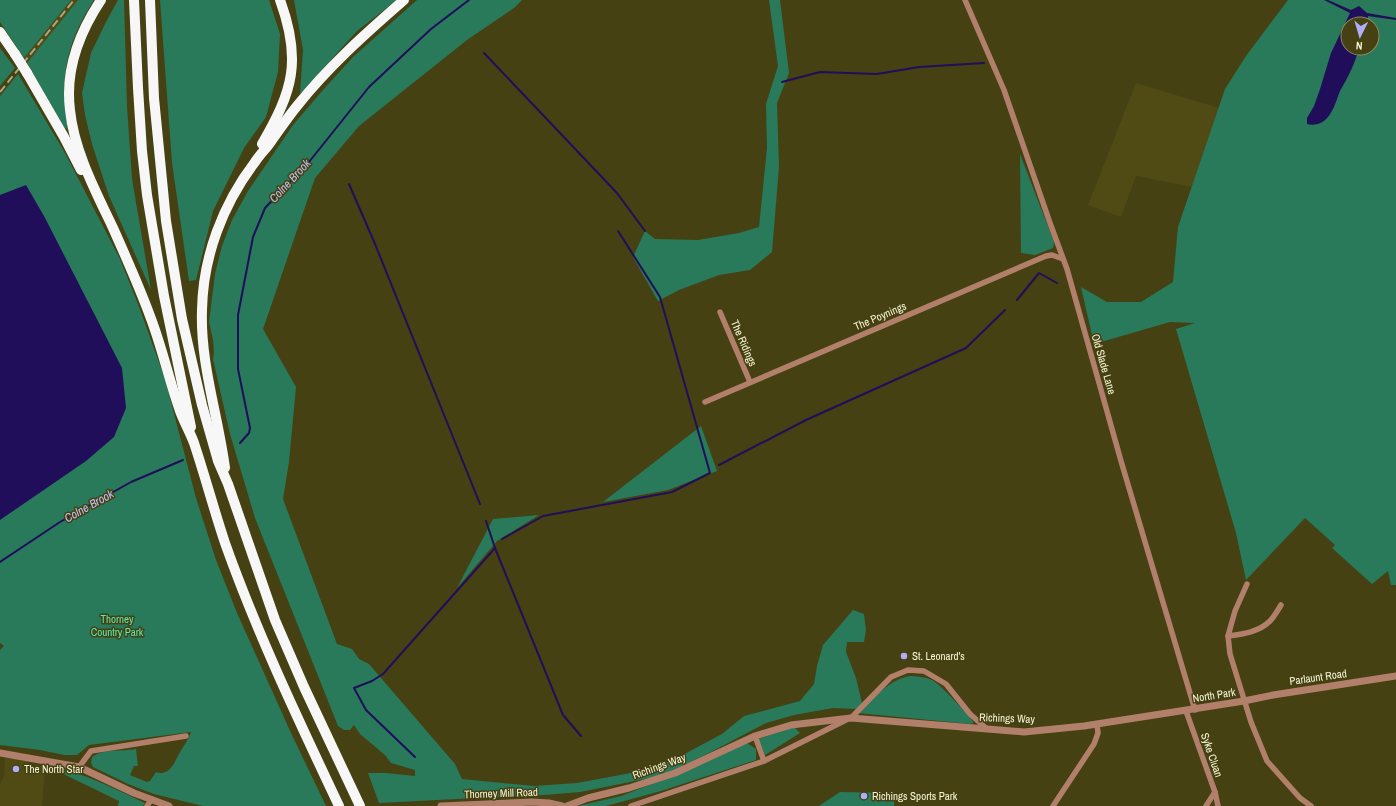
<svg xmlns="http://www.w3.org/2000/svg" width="1396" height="806" font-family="'Archivo Narrow',sans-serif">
	<rect width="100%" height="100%" fill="#454112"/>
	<!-- built -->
	<g fill="#504b15">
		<polygon points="71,0 78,0 27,63 24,58"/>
		<polygon points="1136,83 1219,108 1192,187 1136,176 1121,217 1088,205"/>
		<polygon points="5,758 27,760 28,766 45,766 42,806 0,806 0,784 4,776"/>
	</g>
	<!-- green -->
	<g fill="#287a5b" fill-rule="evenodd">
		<polygon points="0,0 71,0 24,58 0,22"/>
		<path d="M78,0H94C65,45 60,78 68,130L64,127L27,63Z"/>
		<polygon points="118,0 124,0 127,106 132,179 151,290 109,196 92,144 85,115 82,93 91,53 106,22"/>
		<polygon points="160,0 269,0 280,34 278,72 266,117 244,148 213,211 196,280 189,281 172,163"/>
		<polygon points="294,0 397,0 357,31 300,94 303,50"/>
		<polygon points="417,0 522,0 514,8 467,40 359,126 315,178 263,329 296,387 289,462 283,499 337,644 352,649 359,659 369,664 455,764 462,779 534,786 577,783 647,770 677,758 722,734 744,716 800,701 814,684 817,666 823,645 853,610 864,614 866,630 864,642 847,642 846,652 856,678 862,703 857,709 833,708 794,715 766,723 711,752 672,771 650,778 580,792 544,795 496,797 379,803 368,773 386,773 415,776 415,770 391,763 385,755 360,734 354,725 350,730 344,730 338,726 255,518 230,434 213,359 214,353 213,340 209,322 215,274 222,246 232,220 248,191 293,125 323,90 353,57"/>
		<polygon points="769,0 780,0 789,73 777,103 779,167 772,252 750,270 719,275 679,290 658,301 633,257 645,231 655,239 698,240 739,233 759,227 767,148 766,104 778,66"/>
		<path d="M1288,0H1396V585H1391L1388,571L1372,584L1332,548L1335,545L1305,518L1246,580L1236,533L1176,329L1195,323L1170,322L1094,344L1081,287L1107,302H1141L1173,282L1178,227L1225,89L1246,56ZM1348,24H1372V48H1348Z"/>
		<polygon points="0,48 15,68 0,86"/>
		<path d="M18,74L65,153L120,259L138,304L165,379L196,498L216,560L237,613L291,733L326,806H203L154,794L128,784L93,767L91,763L92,757C104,748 121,752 136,749L138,766H134L130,775L147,782L150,781L156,772C170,777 175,761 180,752C184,745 189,739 191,732L89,745L77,755H64L40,750L0,745V650L4,646L0,643V96Z"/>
		<polygon points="1020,154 1054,242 1053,248 1035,255 1021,253"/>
		<polygon points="701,426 717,471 668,490 603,502"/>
		<polygon points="539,515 497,541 457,588 493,519"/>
		<path d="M910,676C917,676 925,677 932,680C940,684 970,716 974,723L970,724L858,713V712C873,699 890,679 910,676Z"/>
		<polygon points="794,727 800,733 765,755 758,739"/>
		<polygon points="747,743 756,749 756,760 661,791 606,806 578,806 621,796 675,775"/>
		<path d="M51,765C84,774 114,788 145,803L143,806H118L119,801L51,768Z"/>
		<polygon points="840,792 895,793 894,806 819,806"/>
	</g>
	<!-- water -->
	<g fill="#200e5a">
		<path d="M1324,0H1328L1351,10L1359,6L1367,13L1396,18V20L1368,16V24H1348V48H1359C1355,64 1348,77 1340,91C1336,101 1333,114 1324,121C1320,124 1312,126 1307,124V118L1314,106L1320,89L1331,53L1350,13Z"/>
		<polygon points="26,185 44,216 122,368 126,408 114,437 86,461 0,520 0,195"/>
	</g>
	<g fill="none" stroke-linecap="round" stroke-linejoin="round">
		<!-- stream -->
		<g stroke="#200e5a" stroke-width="2">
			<polyline points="484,53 617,193 645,231"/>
			<polyline points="782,82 820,72 877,74 919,67 984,63"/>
			<polyline points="349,184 375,244 480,504"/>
			<polyline points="1017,300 1039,273 1057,283"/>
			<polyline points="240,443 249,433 250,428 238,369 238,315 253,237 265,208 309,162 369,87 431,29 469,0"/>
			<polyline points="719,465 806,420 966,348 1005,310"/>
			<polyline points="486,521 495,548 563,715 581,736"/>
			<polyline points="502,539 543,516 672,492 710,473 660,297 618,231"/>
			<polyline points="0,562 60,522 131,482 183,460"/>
			<polyline points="415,757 366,710 354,688 372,681 383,674 495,548"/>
		</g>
		<!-- minor -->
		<g stroke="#b2806a" stroke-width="5.5">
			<polyline points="965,0 1004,90 1050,223 1067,269 1121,461 1195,710"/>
			<polyline points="720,312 750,382"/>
			<polyline points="705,402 1046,256 1052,255 1063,259"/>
			<polyline points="1247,584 1235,611 1228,636 1230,654 1251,722 1267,761 1300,798 1311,806"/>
			<path d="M1228,636C1243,634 1259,632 1270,621C1274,617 1278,610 1281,605"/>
			<polyline points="1186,711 1215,792 1218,806"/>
			<polyline points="851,718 891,677 908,670 924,671 946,684 970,714 987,729"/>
			<polyline points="755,736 764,761"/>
			<polyline points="79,767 91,751 186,736"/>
			<polyline points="147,806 151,800"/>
			<polyline points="631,806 764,761 846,720"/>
			<polyline points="1053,806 1094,744 1098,733 1097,724"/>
			<polyline points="1206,806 1215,792"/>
		</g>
		<!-- tertiary -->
		<g stroke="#b2806a" stroke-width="7">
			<polyline points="0,753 79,767 134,793 169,806"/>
			<polyline points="441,806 532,802 549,803 562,806"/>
			<polyline points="567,806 588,798 629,788 675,773 755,736 791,725 851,718 1024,732 1084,726 1244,701 1273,695 1396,676"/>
		</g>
		<!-- motorway -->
		<g stroke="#f7f7f7" stroke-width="10">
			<path d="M101,0C79,33 65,70 70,110C74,151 96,192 113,228C126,257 139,286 150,316C162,347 169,380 180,411C184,422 190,432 194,443C205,476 214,510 225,543C257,633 298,719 339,806"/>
			<polyline points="134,0 138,88 142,151 147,195 164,296 191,427"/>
			<polyline points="150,0 154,98 166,221 182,319 202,405 218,461 228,484 275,620 304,687 360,806"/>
			<polyline points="0,32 15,54"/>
			<polyline points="27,73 64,137 81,170"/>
			<path d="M262,144C293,91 302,60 280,0"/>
			<path d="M225,468C218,415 200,363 202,310C203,256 223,204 255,162C260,154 267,148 272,140C280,129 288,117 297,106C328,67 366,33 404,0"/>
		</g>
		<!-- rail -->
		<polyline stroke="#aaa781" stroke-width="2" stroke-dasharray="8 4" stroke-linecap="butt" points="0,92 74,0"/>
		<!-- motorway-bridge -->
		<polyline stroke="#f7f7f7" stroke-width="10" points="15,54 27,73"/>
	</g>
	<!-- markers -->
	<g fill="#afaefa" stroke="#454112" stroke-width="1.5">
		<circle cx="904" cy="656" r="4"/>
		<circle cx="16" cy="769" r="4"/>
		<circle cx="864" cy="796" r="4"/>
	</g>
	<g text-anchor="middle" stroke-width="3" stroke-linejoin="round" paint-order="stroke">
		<!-- street labels -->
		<g font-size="11" fill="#f7f5d6" stroke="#454112">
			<text transform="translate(880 316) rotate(-23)" y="4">The Poynings</text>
			<text transform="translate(744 343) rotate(67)" y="4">The Ridings</text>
			<text transform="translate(1104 364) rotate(74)" y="4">Old Slade Lane</text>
			<text transform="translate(1318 677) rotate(-8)" y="4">Parlaunt Road</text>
			<text transform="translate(1214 695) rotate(-9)" y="4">North Park</text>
			<text transform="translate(1007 718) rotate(2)" y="4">Richings Way</text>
			<text transform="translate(1212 755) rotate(71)" y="4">Syke Cluan</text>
			<text transform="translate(659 766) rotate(-20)" y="4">Richings Way</text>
			<text transform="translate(501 793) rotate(-2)" y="4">Thorney Mill Road</text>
		</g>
		<!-- park labels -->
		<g font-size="11" fill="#5bebb3" stroke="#454112">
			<text x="117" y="623">Thorney<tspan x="117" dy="13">Country Park</tspan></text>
		</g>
		<!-- poi labels -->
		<g font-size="11" fill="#f7f5d6" stroke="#454112" text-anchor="start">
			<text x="912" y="660">St. Leonard's</text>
			<text x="24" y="773">The North Star</text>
			<text x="872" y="800">Richings Sports Park</text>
		</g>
		<!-- water labels -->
		<g font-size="12" font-style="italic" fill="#c1c2f7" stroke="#454112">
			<text transform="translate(290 181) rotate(-47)" y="4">Colne Brook</text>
			<text transform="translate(89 506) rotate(-29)" y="4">Colne Brook</text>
		</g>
	</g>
	<!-- north arrow -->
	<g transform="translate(1360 36) rotate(185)"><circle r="19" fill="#454112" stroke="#8c8960"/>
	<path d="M0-3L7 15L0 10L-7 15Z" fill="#afaefa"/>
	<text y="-6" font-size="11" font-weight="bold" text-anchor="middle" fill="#f7f5d6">N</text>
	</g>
</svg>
